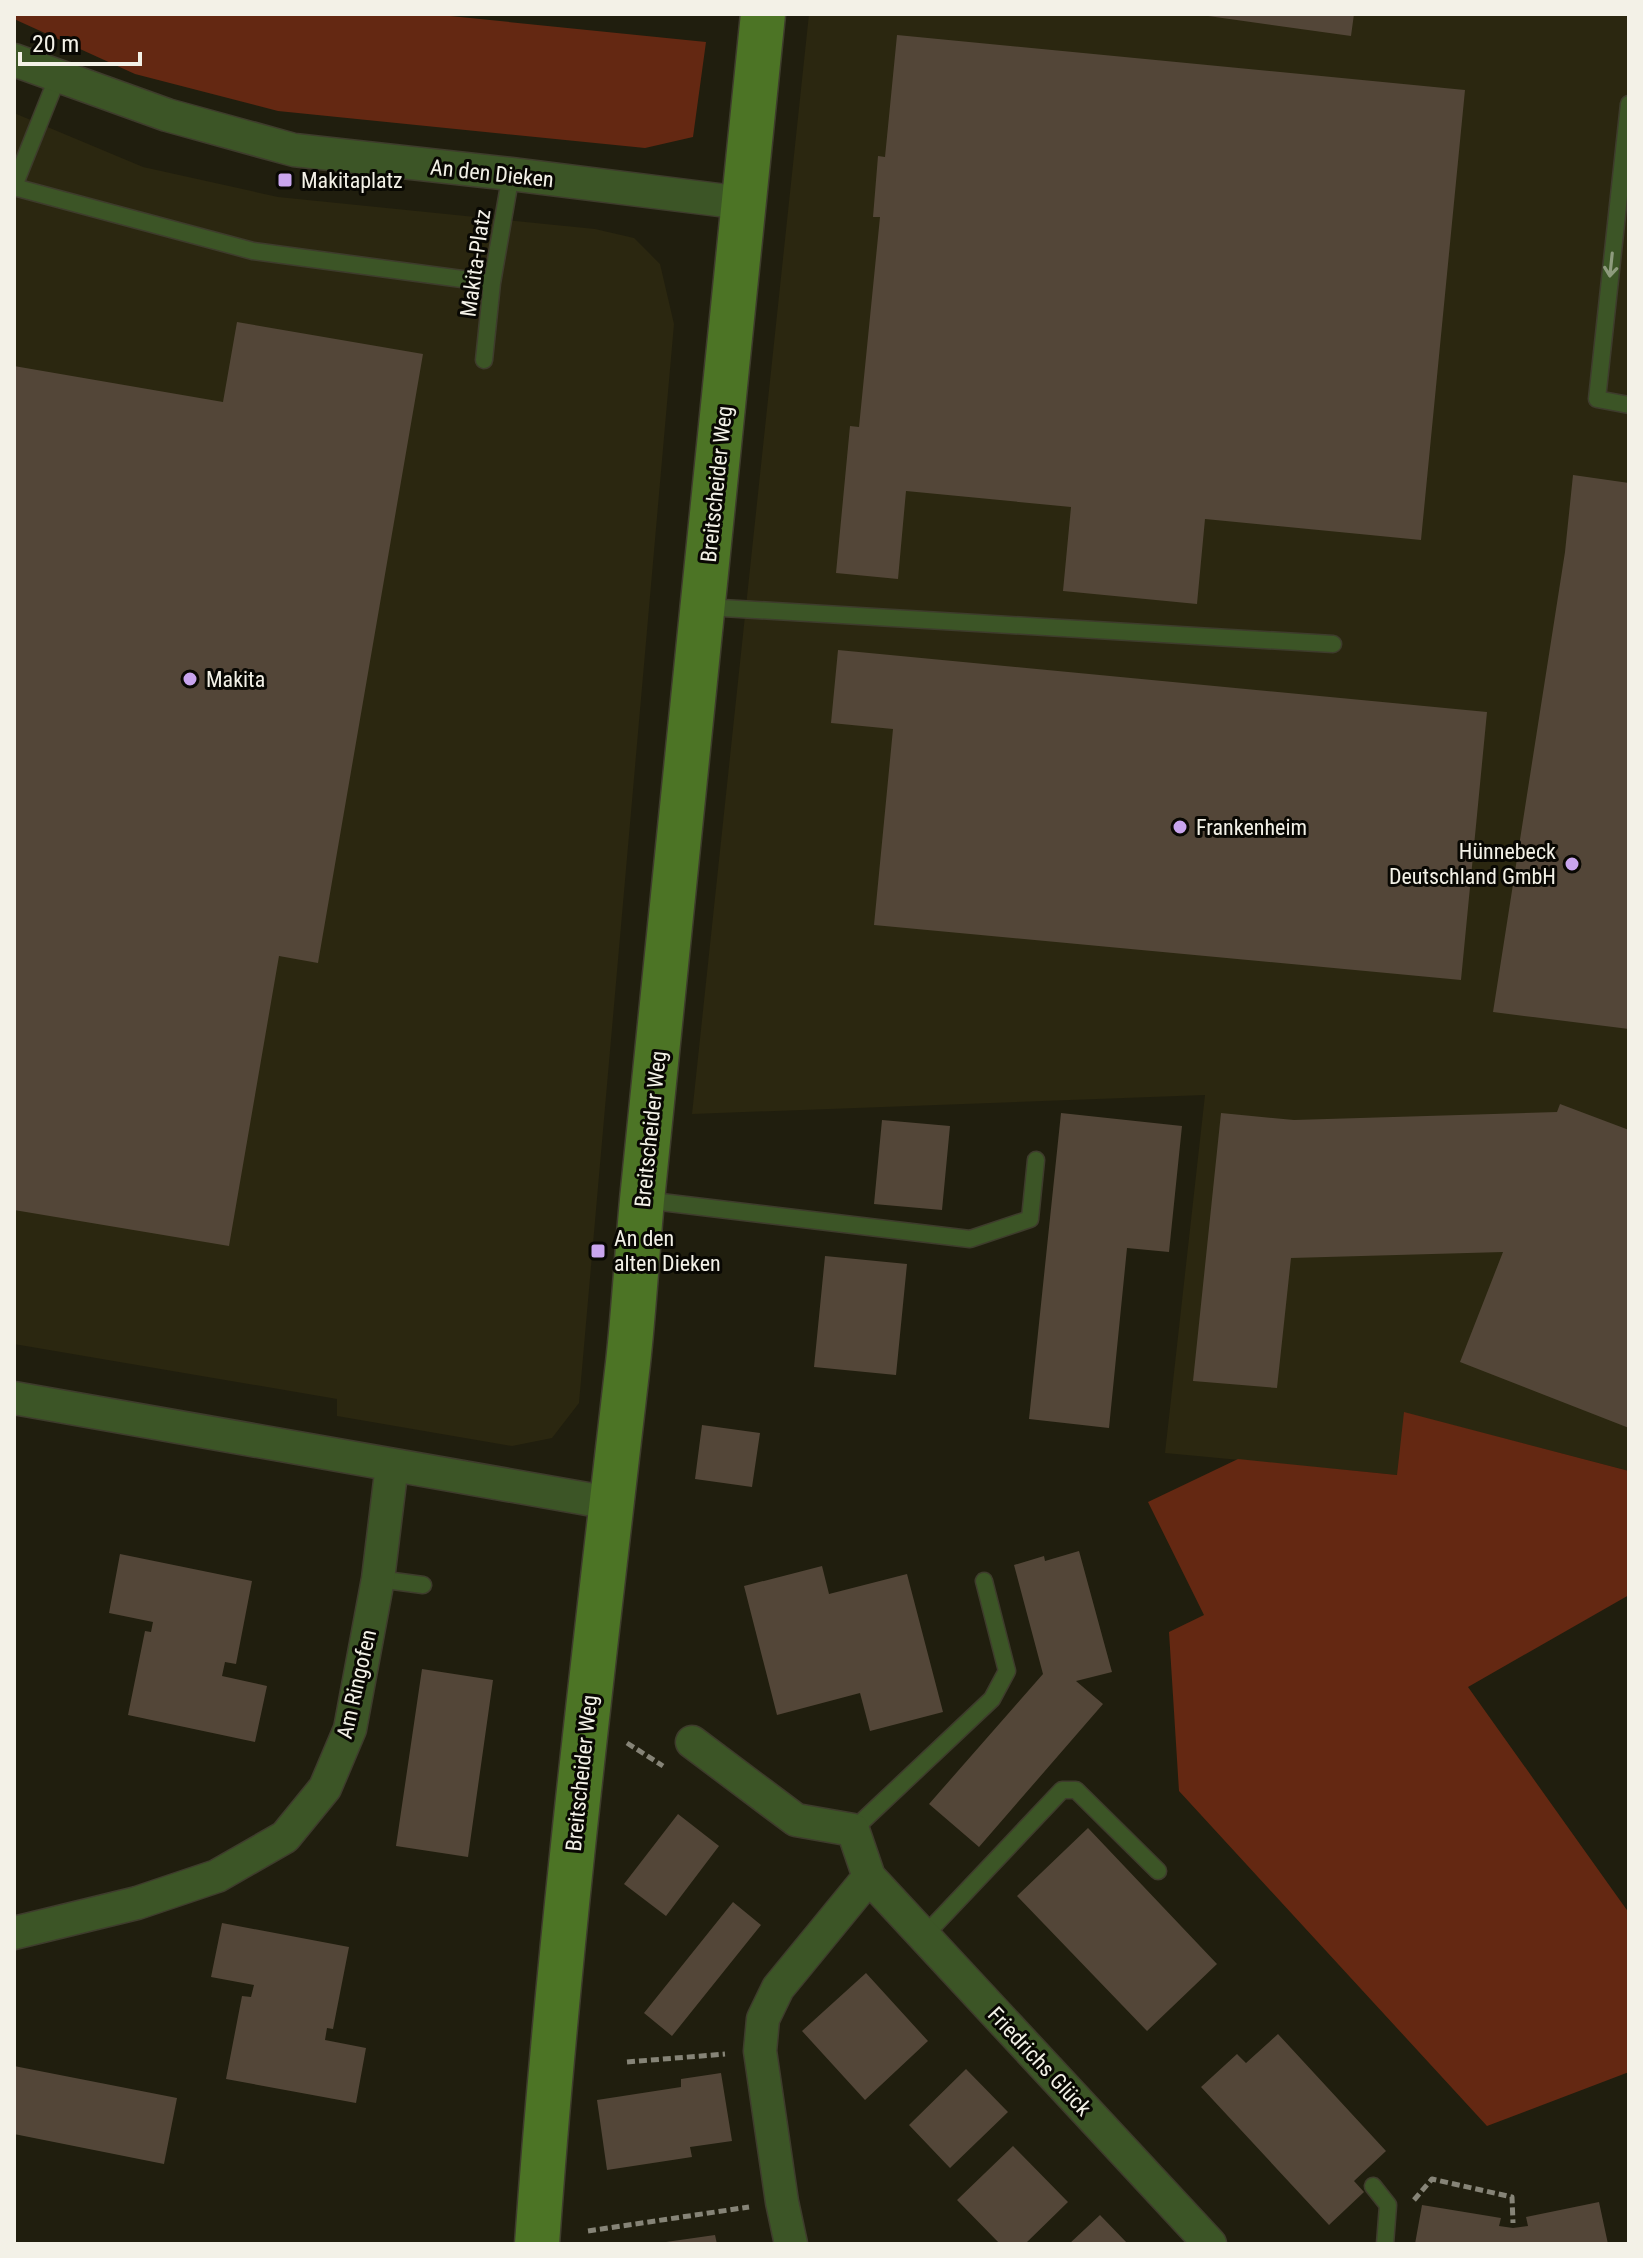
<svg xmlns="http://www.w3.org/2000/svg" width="1643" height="2258" font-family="'Roboto Condensed',sans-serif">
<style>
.built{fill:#2b2710}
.green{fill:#642812}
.building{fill:#534638}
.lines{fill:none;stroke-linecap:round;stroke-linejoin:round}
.service-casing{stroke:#3e3c2c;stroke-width:19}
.minor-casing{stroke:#3e3c2c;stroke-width:35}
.secondary-casing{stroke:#3e3c2c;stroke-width:47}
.path{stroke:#868477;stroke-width:5;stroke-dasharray:8 4;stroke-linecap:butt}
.service{stroke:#3c5526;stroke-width:16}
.minor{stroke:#3c5526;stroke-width:32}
.secondary{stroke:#4c7425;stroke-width:44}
.oneway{stroke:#8e9b7d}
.poi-dot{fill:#c9a5ee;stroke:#090803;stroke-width:3}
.labels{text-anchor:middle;stroke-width:6;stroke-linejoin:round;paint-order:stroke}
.street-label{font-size:22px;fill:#f3f1e7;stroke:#090803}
.poi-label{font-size:22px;fill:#f3f1e7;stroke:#090803;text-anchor:start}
</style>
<rect width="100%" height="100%" fill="#201e0e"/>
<path class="built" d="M809,14h820v1457l-224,-58 -7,62 -233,-22 40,-358 -513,19z
M14,113l129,54 135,30 317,32 39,9 26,26 14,60 -95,1079 -27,35 -40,8 -175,-30v-17l-323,-55z"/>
<path class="green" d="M14,14h416l276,28 -13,95 -48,11 -367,-37 -143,-37 -121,-55z
M1404,1412l225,59v124l-161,92 161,226v159l-142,54 -308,-335 -10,-159 35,-17 -56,-113 90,-43 159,16z"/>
<path class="building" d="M1194,14h160l-3,22z
M897,35l568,55 -44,450 -216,-21 -8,85 -134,-13 8,-84 -165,-16 -8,88 -62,-6 14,-147 9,1 21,-210h-7l5,-61 7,1z
M237,322l186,32 -105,609 -39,-7 -50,290 -215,-36v-844l209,36z
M1573,475l56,8v546l-136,-17 72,-460z
M838,650l649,62 -26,268 -587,-55 19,-196 -62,-6z
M1560,1104l69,26v298l-169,-66 43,-110 -212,6 -14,130 -84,-7 28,-268 73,7 263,-8z
M1061,1113l121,13 -13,126 -42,-4 -18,180 -80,-9z
M882,1120l68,6 -8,84 -68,-6z
M825,1256l82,8 -11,111 -82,-8z
M702,1425l58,8 -8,54 -57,-8z
M1079,1551l33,121 -36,9 27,23 -124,143 -50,-43 114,-130 -29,-109 30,-9 1,5z
M120,1554l132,27 -16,83 -11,-2 -3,14 45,10 -12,56 -127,-27 17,-84 6,1 2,-10 -44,-9z
M822,1566l7,28 78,-20 36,138 -73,19 -10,-38 -83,22 -33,-129z
M422,1669l71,11 -25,177 -72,-11z
M678,1814l41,32 -53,70 -42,-32z
M1088,1828l129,136 -70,67 -130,-135z
M733,1902l28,23 -89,111 -28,-23z
M222,1923l127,24 -16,82 -6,-1 -2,12 41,8 -10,55 -130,-24 16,-83 9,1 3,-12 -43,-8z
M866,1973l62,68 -63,59 -63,-69z
M1278,2034l108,117 -32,30 10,11 -35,33 -128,-138 36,-33 9,9z
M14,2066l163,32 -13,66 -150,-30z
M966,2069l42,43 -58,56 -41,-43z
M721,2073l11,68 -42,6 2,10 -85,13 -10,-70 84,-13v-8z
M1013,2146l55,56 -43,42h-25l-43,-44z
M1599,2202l9,42h-193l7,-39 79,13 -2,8 14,2 15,-2 -2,-9z
M1100,2215l28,29h-59z
M715,2235l2,9h-51v-2z"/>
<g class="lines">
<g class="service-casing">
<path id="service" d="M1629,104l-32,295 32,6
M14,186l44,-110
M14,187l239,64 239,32
M484,360l8,-77 19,-109
M706,607l627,37
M644,1200l326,39 60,-20 6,-59
M378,1579l45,6
M853,1830l139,-131 15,-28 -23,-90
M924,1936l138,-146h14l82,81
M1373,2186l15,19 -3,39"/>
</g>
<g class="minor-casing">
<path id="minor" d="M14,60l153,55 127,35 217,24 232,29
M14,1398l596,105
M692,1742l104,78 57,10 16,47 341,367
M14,1933l123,-30 80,-27 68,-39 40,-49 25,-59 28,-150 14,-114
M791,2244l-9,-42 -22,-151 3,-32 15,-31 91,-111"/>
</g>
<g class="secondary-casing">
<path id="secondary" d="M537,2244c21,-295 57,-588 91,-881 6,-54 9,-109 14,-163l121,-1186"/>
</g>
<path class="path" d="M627,1743l36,23
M627,2062l98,-8
M1414,2200l18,-21 80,18 1,26
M588,2231l161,-24"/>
<use href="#service" class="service"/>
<use href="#minor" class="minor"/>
<use href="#secondary" class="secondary"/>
</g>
<defs><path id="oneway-shaft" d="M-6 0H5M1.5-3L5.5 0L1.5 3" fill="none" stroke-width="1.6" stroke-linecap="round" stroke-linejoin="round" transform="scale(2)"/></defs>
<use class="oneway" href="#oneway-shaft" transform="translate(1611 265) rotate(96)"/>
<g class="poi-dot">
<rect x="277" y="172" width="16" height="16" rx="4"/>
<circle cx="190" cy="679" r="8"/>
<circle cx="1180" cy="827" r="8"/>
<circle cx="1572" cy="864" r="8"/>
<rect x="590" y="1243" width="16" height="16" rx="4"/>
</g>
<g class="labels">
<g class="street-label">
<text transform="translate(492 173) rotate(6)" y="8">An den Dieken</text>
<text transform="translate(475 263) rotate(-82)" y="8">Makita-Platz</text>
<text transform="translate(716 484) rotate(-84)" y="8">Breitscheider Weg</text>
<text transform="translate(650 1129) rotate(-84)" y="8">Breitscheider Weg</text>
<text transform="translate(356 1684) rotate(-77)" y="8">Am Ringofen</text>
<text transform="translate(581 1773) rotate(-84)" y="8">Breitscheider Weg</text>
<text transform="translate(1040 2061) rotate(47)" y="8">Friedrichs Glück</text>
</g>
<g class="poi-label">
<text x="301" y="188">Makitaplatz</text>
<text x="206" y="687">Makita</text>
<text x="1196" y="835">Frankenheim</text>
<text x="1556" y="859" text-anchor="end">Hünnebeck<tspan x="1556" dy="25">Deutschland GmbH</tspan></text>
<text x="614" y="1246">An den<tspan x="614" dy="25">alten Dieken</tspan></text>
</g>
</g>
<rect width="1643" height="2258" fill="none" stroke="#f3f1e7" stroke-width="32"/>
<path d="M20 52v12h120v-12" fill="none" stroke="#f3f1e7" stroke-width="4"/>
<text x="32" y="52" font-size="24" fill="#f3f1e7" stroke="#090803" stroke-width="6" paint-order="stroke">20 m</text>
</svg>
